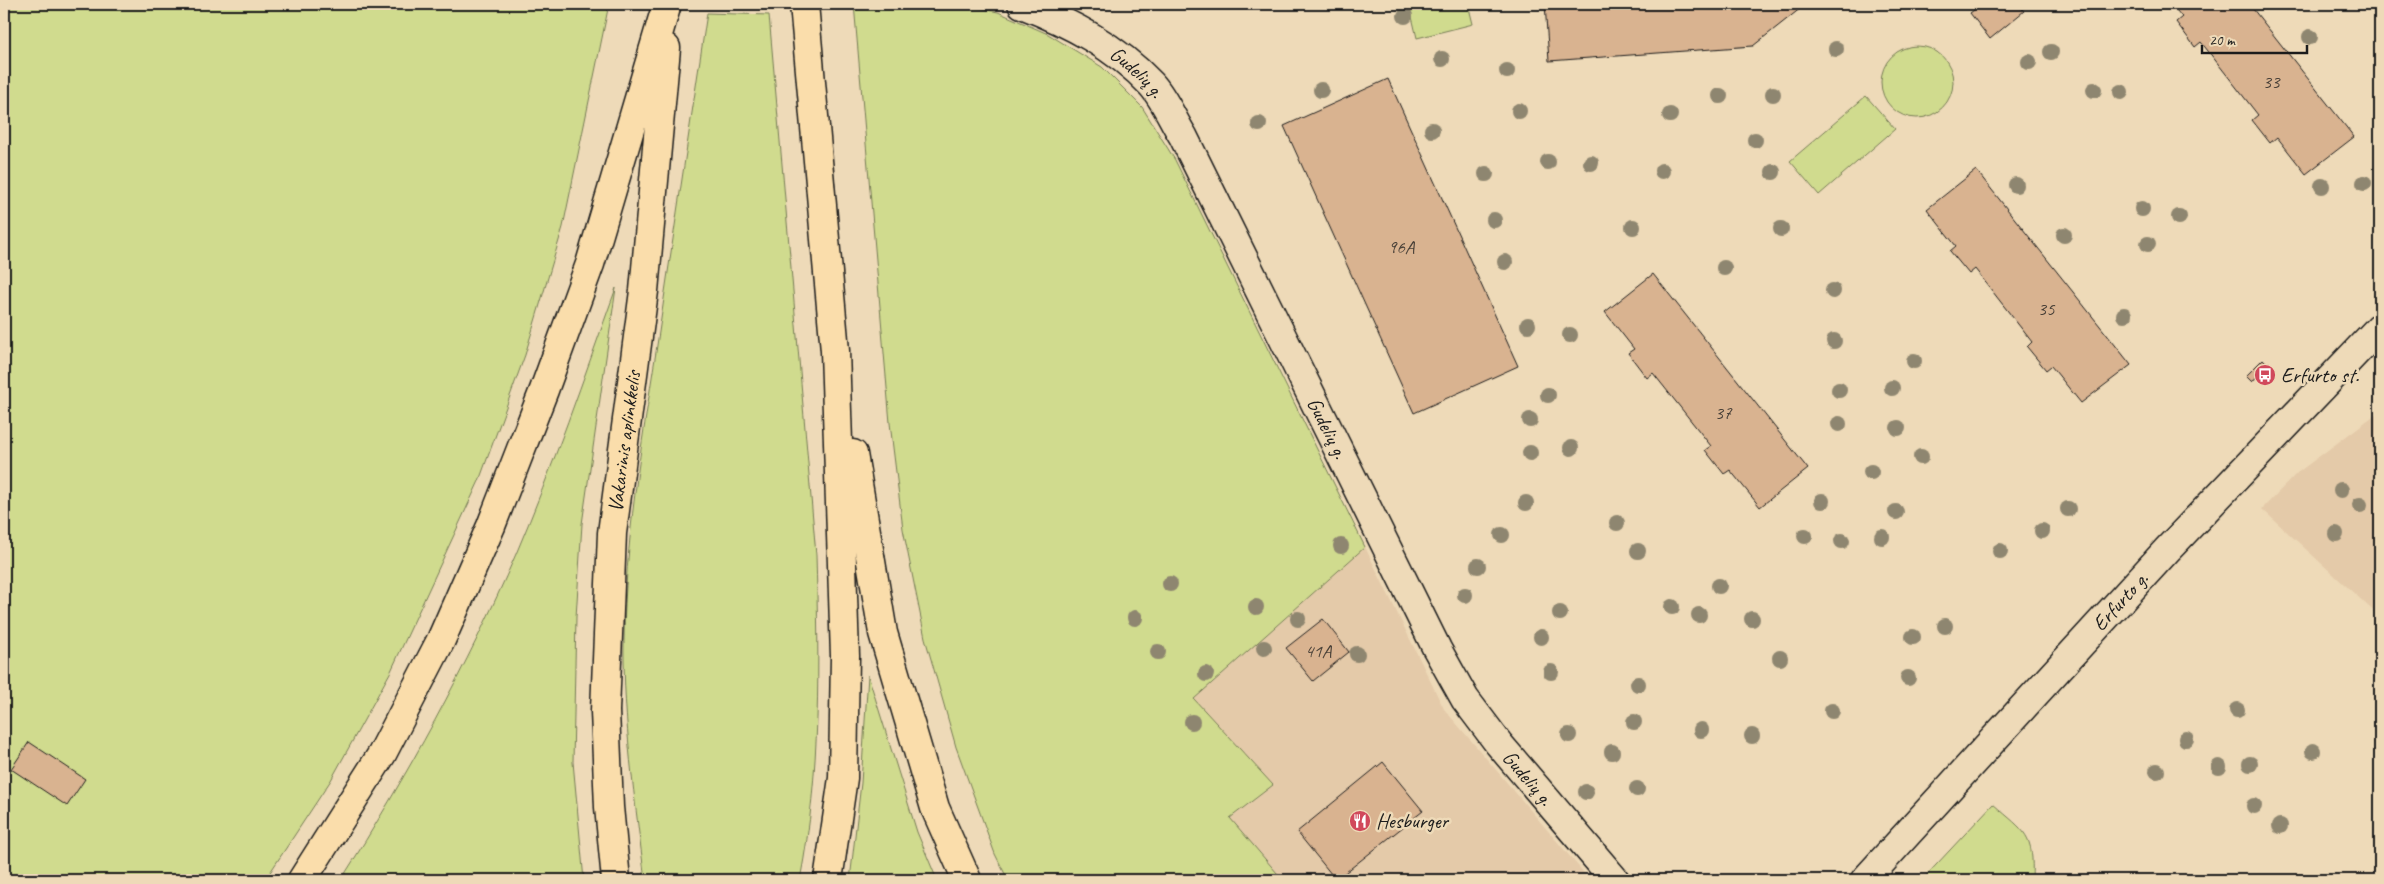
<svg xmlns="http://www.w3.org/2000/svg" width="2384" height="884" font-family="Caveat,sans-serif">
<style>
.built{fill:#e4caa9}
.green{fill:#d0db8e;stroke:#767c55}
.building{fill:#d9b390;stroke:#1c1c1c}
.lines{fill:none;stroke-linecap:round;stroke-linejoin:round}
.minor-casing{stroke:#1c1c1c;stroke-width:31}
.tertiary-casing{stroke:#1c1c1c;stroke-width:31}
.trunk-casing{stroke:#1c1c1c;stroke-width:31}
.minor{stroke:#eedab8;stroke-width:28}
.tertiary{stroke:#eedab8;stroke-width:28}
.trunk{stroke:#faddab;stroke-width:28}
.tree{fill:#8e866f}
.labels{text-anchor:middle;stroke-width:5;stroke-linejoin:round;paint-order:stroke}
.number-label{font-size:19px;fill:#4b4239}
.street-label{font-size:21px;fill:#1c1c1c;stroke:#eedab8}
.poi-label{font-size:21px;fill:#1c1c1c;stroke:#eedab8;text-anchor:start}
</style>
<rect width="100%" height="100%" fill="#eedab8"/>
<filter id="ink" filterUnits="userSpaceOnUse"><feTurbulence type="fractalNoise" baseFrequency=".02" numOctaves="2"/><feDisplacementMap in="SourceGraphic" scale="10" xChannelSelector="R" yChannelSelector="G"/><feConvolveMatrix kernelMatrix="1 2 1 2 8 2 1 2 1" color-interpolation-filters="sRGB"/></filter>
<g filter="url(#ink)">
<path class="built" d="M2380,411v206l-118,-108 35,-36z
M1365,547l79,162 146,171h-307l-53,-62 43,-33 -79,-86z"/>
<path class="green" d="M16,4h593l-46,223 -38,128 -46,126 -88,190 -60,109 -66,100h-261v-870z
M854,4h106l38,8 50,22 54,33 40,40 33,53 190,387 -171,152 79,86 -43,33 53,62h-275l-13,-26 -39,-107 -31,-109 -22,-109 -13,-106z
M1409,4h59l5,20 -56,14z
M707,13l62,2 47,540c3,109 5,218 -16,325h-155c-10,-79 -22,-160 -21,-240 1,-97 17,-193 32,-288 17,-113 34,-226 51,-339z
M1881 82a36 36 0 1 1 72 0a36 36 0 1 1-72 0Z
M1866,96l29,33 -76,66 -29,-34z
M616,288l-34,236 -6,93 -3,145 11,118h-243c66,-104 126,-213 175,-326 37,-87 68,-177 100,-266z
M868,675l49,157 20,48h-87l11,-97z
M1993,804c33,29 41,29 39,76h-110z"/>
<path class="building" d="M1545,4h261l-53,42 -204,15z
M1982,4h36l6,7 -34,28 -20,-26z
M2171,4h78l105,133 -48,37 -29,-37 -7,6 -18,-23 6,-5 -57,-73 -6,5 -19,-25 6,-5z
M1388,79l130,287 -104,47 -130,-287z
M1976,170l155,195 -50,38 -30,-37 -5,4 -19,-23 5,-5 -57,-73 -6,5 -19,-23 6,-5 -29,-37z
M1653,274l155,195 -48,38 -30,-37 -6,4 -19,-24 6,-4 -58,-73 -6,5 -19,-25 6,-4 -29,-37z
M2263,359l5,5 -16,18 -6,-6z
M1323,619l26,33 -36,29 -27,-33z
M29,742l56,37 -18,27 -56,-37z
M1383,762l40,49 -87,69 -39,-48z
M2379,771h1v109h-2z"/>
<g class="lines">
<g class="minor-casing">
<g id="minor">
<path id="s1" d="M1022,4c48,19 93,42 129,80 13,14 22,36 32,52l254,513 28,50 34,45 116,136"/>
</g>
</g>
<g class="tertiary-casing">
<g id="tertiary">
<path id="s2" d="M1865,880l302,-330 213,-223"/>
</g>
</g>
<g class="trunk-casing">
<g id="trunk">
<path d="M804,4l31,347 10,305 -2,122 -15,102"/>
<path d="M853,454l30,179 52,175 32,72"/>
<path d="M302,880l80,-126 59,-114 50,-114 53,-136 46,-126 77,-260"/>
<path id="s3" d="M616,880l-7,-73 -4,-96 7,-178 32,-242 22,-243"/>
</g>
</g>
<use href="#minor" class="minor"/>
<use href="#tertiary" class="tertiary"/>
<use href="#trunk" class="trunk"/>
</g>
<g class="tree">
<circle cx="1405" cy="16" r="8"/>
<circle cx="2310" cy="37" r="8"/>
<circle cx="1836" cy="49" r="8"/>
<circle cx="2051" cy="52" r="8"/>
<circle cx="1442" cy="59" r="8"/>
<circle cx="2029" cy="62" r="8"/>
<circle cx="1507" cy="71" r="8"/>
<circle cx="1321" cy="90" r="8"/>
<circle cx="2094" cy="90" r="8"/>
<circle cx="2121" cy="92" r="8"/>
<circle cx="1773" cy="94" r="8"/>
<circle cx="1720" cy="96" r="8"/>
<circle cx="1519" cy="111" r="8"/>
<circle cx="1670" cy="115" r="8"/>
<circle cx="1259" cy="124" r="8"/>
<circle cx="1432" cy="130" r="8"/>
<circle cx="1755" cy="140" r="8"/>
<circle cx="1548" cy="162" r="8"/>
<circle cx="1591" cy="163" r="8"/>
<circle cx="1662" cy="171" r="8"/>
<circle cx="1773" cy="172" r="8"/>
<circle cx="1486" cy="174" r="8"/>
<circle cx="2364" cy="183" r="8"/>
<circle cx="2016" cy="185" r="8"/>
<circle cx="2322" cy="186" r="8"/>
<circle cx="2142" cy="209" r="8"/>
<circle cx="2179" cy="217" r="8"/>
<circle cx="1494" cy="220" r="8"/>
<circle cx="1633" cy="227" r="8"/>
<circle cx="1781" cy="229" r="8"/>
<circle cx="2064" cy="235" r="8"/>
<circle cx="2148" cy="244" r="8"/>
<circle cx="1505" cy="262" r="8"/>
<circle cx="1724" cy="268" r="8"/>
<circle cx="1833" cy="291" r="8"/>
<circle cx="2124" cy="315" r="8"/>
<circle cx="1528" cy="325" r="8"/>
<circle cx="1570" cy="335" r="8"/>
<circle cx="1834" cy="341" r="8"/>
<circle cx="1914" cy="361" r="8"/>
<circle cx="1892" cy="388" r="8"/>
<circle cx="1839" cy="390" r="8"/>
<circle cx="1548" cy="395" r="8"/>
<circle cx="1530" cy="420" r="8"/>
<circle cx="1839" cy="424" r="8"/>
<circle cx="1898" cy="428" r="8"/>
<circle cx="1571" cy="448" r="8"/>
<circle cx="1530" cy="453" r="8"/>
<circle cx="1921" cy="457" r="8"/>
<circle cx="1871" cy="472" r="8"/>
<circle cx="2341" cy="490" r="8"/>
<circle cx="1822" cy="501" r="8"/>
<circle cx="1526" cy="503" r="8"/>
<circle cx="2360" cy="505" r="8"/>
<circle cx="2068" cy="509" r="8"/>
<circle cx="1896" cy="512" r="8"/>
<circle cx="1617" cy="523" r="8"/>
<circle cx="2042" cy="531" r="8"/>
<circle cx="2336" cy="534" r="8"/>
<circle cx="1502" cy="535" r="8"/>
<circle cx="1805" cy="536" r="8"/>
<circle cx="1882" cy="537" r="8"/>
<circle cx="1842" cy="541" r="8"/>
<circle cx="1341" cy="546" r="8"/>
<circle cx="1638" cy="551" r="8"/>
<circle cx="2000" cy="551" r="8"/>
<circle cx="1478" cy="566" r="8"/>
<circle cx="1170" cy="584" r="8"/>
<circle cx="1719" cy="586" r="8"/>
<circle cx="1465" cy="595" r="8"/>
<circle cx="1256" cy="607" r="8"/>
<circle cx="1672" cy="607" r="8"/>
<circle cx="1560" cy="613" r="8"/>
<circle cx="1699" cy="615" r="8"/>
<circle cx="1135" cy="618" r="8"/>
<circle cx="1298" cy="619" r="8"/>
<circle cx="1752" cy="619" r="8"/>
<circle cx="1945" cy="626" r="8"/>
<circle cx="1541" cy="637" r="8"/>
<circle cx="1913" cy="637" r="8"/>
<circle cx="1264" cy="648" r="8"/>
<circle cx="1158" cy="652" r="8"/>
<circle cx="1357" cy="654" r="8"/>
<circle cx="1780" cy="658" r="8"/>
<circle cx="1551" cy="672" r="8"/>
<circle cx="1206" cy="674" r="8"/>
<circle cx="1908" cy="678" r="8"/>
<circle cx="1638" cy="684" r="8"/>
<circle cx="2237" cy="710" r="8"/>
<circle cx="1832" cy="711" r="8"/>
<circle cx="1192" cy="722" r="8"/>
<circle cx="1634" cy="722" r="8"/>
<circle cx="1701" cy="730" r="8"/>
<circle cx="1569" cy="735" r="8"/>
<circle cx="1752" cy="736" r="8"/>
<circle cx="2186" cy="739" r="8"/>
<circle cx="2313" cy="751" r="8"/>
<circle cx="1612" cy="752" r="8"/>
<circle cx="2250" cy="764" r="8"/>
<circle cx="2219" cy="767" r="8"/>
<circle cx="2157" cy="771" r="8"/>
<circle cx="1637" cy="789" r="8"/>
<circle cx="1586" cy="792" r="8"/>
<circle cx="2254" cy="806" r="8"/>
<circle cx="2280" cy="826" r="8"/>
</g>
</g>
<defs>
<g id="bus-disc" transform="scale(1.125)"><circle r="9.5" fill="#d1495b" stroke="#eedab8"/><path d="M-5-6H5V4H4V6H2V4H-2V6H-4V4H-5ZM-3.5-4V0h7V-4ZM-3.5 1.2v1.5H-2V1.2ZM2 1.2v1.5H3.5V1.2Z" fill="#fff"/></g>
<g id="restaurant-disc" transform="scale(1.125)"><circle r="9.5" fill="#d1495b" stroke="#eedab8"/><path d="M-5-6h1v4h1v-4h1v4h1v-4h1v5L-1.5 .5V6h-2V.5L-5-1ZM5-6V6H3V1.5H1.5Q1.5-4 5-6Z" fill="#fff"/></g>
</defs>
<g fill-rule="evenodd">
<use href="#bus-disc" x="2265" y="375"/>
<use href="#restaurant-disc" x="1360" y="821"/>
</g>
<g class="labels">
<g class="number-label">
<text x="2271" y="88">33</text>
<text x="1401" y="253">96A</text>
<text x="2046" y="315">35</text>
<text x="1723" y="419">37</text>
<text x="1318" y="657">41A</text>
</g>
<g class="street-label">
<text dy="7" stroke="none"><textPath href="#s1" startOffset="135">Gudelių g.</textPath></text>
<text dy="7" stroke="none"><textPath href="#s1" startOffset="540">Gudelių g.</textPath></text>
<text dy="7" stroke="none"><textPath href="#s3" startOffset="440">Vakarinis aplinkkelis</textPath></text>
<text dy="7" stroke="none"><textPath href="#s2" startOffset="378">Erfurto g.</textPath></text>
<text dy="7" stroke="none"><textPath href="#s1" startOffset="945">Gudelių g.</textPath></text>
</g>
<g class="poi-label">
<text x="2281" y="382">Erfurto st.</text>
<text x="1376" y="828">Hesburger</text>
</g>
</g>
<rect width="2384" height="884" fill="none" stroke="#eedab8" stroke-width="20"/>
<rect x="10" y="10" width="2364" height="864" fill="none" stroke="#1c1c1c" stroke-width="2" filter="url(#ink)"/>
<path d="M2202 45v8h105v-8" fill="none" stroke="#1c1c1c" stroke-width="2.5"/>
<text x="2209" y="45" font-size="15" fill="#1c1c1c" stroke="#eedab8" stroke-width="4" paint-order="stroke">20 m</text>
</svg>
